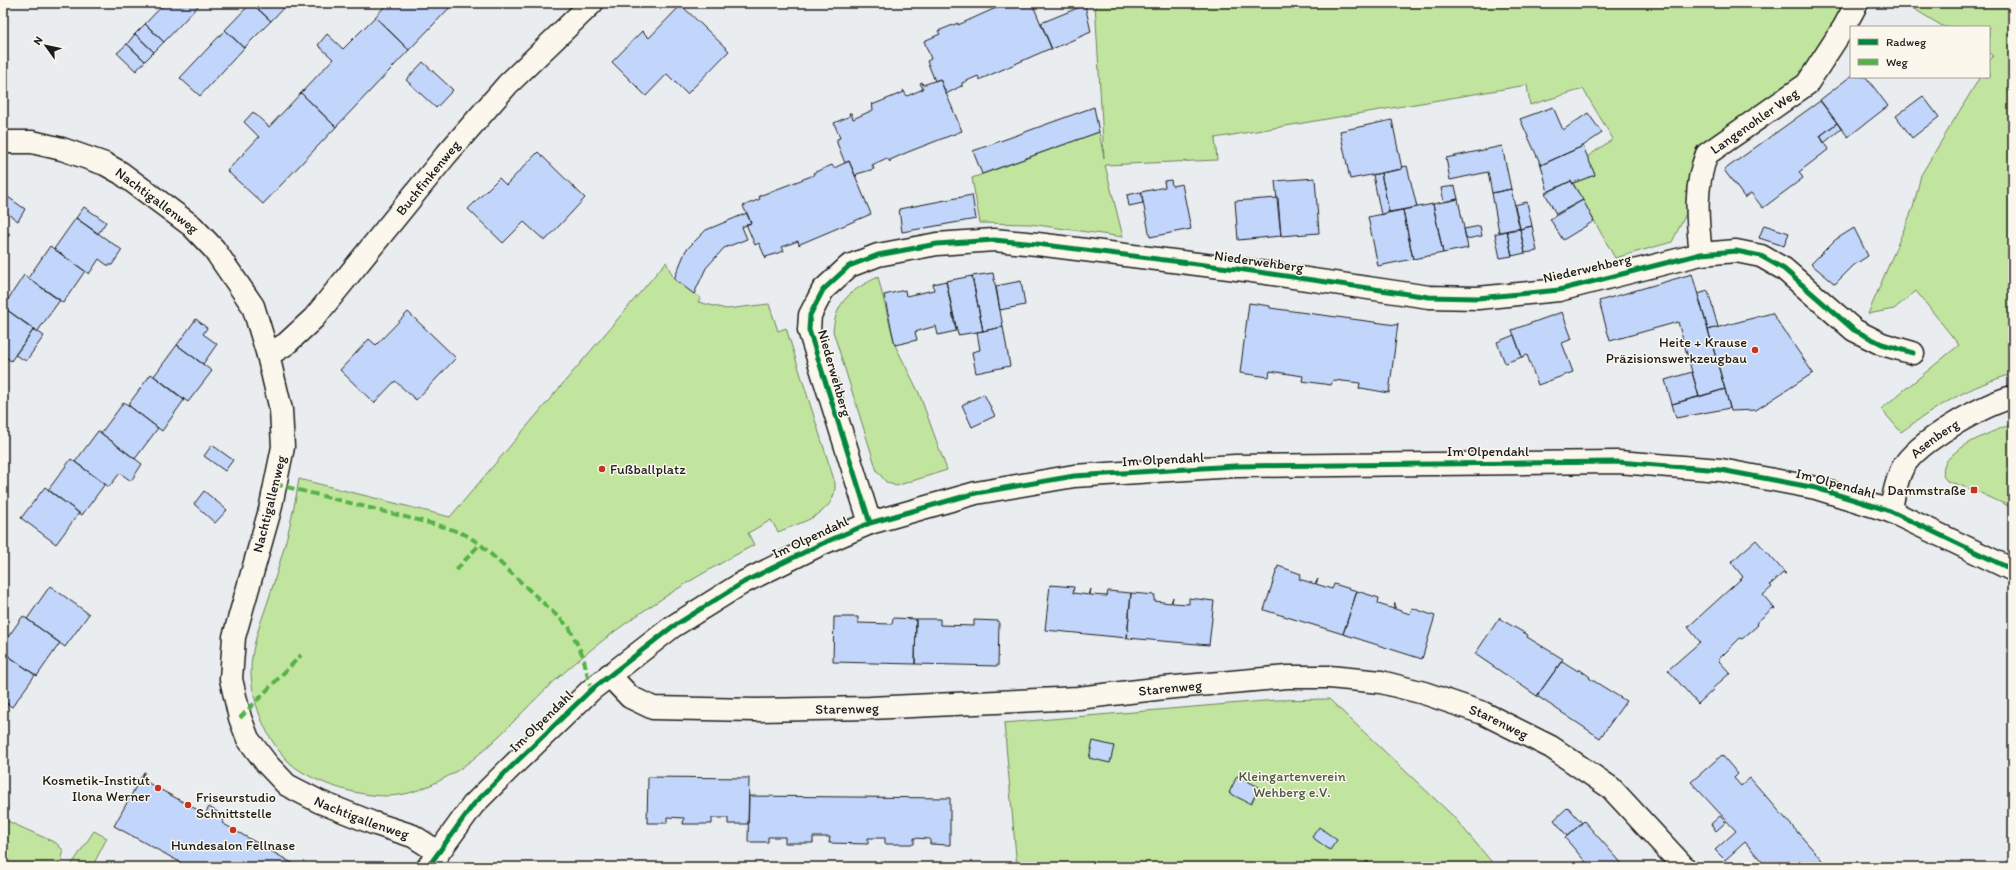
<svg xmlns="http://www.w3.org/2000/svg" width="2016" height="870" font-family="Itim,sans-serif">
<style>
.green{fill:#c1e59f;stroke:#6e805e}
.building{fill:#c2d6fb;stroke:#1c1c1c}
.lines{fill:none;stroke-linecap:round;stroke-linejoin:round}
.minor-casing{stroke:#1c1c1c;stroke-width:25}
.minor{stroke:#fbf7ec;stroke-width:22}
.quiet{stroke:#55b145;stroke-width:4;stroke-dasharray:8 4;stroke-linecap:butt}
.cycleway-casing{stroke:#fbf7ec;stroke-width:8}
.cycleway{stroke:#00873e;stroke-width:5}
.poi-dot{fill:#c8321e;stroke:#fbf7ec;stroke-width:1.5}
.labels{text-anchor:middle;stroke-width:3;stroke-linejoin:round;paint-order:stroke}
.street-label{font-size:14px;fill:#1c1c1c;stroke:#fbf7ec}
.poi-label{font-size:14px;fill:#1c1c1c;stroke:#fbf7ec;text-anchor:end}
.park-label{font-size:14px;fill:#4e5843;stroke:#fbf7ec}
</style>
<rect width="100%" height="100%" fill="#eaedf0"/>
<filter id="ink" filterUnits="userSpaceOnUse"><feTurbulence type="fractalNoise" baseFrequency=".025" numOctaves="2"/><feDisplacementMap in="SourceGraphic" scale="8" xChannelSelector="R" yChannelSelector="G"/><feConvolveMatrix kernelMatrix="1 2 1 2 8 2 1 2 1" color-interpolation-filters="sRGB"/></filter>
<g filter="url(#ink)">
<path class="green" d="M1095,3h754l-46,76 -108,72 -4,13 -4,48 -15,30 -57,16 -42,-75 22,-8 -8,-18 26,-18 -30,-50 -53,16 -3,-20 -312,53 2,22 -112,5 18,72 -93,-13 -50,-1 -8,-45 127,-46 5,26z
M1904,3h109v371c-42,11 -77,33 -112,58l-20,-23 78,-64 -43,-54 -22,18 -26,5 45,-106 8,-33 59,-98h9v-15l4,-6 -4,-3v-26h-45z
M666,262l8,17 27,19 -3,4 28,7 43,-5 9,27 8,-3 49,155c2,31 -33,39 -57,49l-7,-12 -23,13 6,12c-71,38 -135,78 -195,132 -39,34 -73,81 -120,104 -12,6 -26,12 -40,14 -31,5 -86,-11 -109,-32 -23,-22 -37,-57 -39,-89 -1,-27 11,-54 19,-79 12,-39 23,-76 29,-116l151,38z
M878,277l17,68 24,48 28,77 -51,16 -10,-4 -9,-11 -44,-140c3,-31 19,-41 45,-54z
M2013,424v84l-39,-18 -27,-9 -4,-5c1,-3 0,-7 1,-10 7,-19 51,-36 69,-42z
M1329,699l124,117 43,51h-479l-13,-144 272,-23z
M3,819l53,24 7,7 -1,10 -6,7h-53z
M94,831l13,7 -15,29h-22z"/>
<path class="building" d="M165,3h36l-37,39 -19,-18z
M251,3l20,18 -27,27 -19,-18z
M252,3h36l-17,18z
M388,3h66l-45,47 -34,-33z
M1007,3h25l20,47 -3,-1 -68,30 -1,1 -2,-4 -16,7v4l-1,-1 -15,8 -6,-15 -5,2 -8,-20 4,-2 -7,-18 16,-7 -2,-3 20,-8v2z
M681,5l48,46 -42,43 -20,-20 -21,22 -34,-34 30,-31 7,7z
M1085,5l6,27 -39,17 -11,-26z
M375,17l34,33 -73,77 -35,-34 32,-34 -15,-14 9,-11 16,15z
M145,24l19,18 -10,10 -19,-18z
M225,30l19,18 -44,48 -20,-18z
M135,34l19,18 -9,9 -18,-17z
M127,44l18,17 -9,10 -19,-18z
M423,62l30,28 -17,18 -30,-28z
M1851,76l15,1 22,29 -40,31 -28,-37z
M940,79l22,52 -54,21 -18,8v2l-3,-4 -15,7 2,4 -17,5 -1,3 -7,-16 -4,2 -8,-20v-4l3,-1 -6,-15 16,-7 -1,-3h2l2,6 20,-9 -1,-7v2l32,-13 -1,-2 4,6 16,-7 -3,-6 2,-1 1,3z
M301,93l35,34 -73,77 -36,-33 32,-34 -15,-15 9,-10 16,15z
M1923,96l16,21 -27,21 -16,-22z
M1820,101l17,22 -17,13 9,13 -30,23 4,6 -40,30 -12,-15 -6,5 -21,-28z
M1094,107l5,25 -117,42 -9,-23z
M1553,107l10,23 25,-17 14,20 -19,13 -42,19 -21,-46z
M1392,120l10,49 -52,10 -10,-48z
M1837,123l4,6 -17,14 -4,-7z
M1502,146l9,43 -19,4 -4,-21 -38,8 -4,-22z
M1583,146l12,29 -22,8 -2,-2 -23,11 -7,-27z
M538,152l47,46 -40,43 -21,-19 -21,21 -35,-34 31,-31 7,7z
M849,161l22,53 -71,30 -1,1 -1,-4 -16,6 2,4 -18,6v2l-7,-16 -4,2 -9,-21 5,-1 -8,-17 17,-7 -1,-3 55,-21 -1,-2 19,-8 2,3z
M1407,166l10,41 -28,5 -8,-39 21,-4 -1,-2z
M1381,173l8,39 -8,3 -8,-40z
M1315,178l4,55 -38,3 -6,-55z
M1171,180l1,6 10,-2 9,45 -41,8 -9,-45 24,-5 -1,-6z
M1571,181l12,19 -27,14 -11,-21z
M1455,186l3,13 -14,3 -3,-14z
M1511,189l9,39 -21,4 -7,-39z
M1141,192l2,11 -14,3 -2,-11z
M5,195l20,14 -7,12 -15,-11z
M972,195l4,24 -74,13 -3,-23z
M1278,198l3,38 -43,4 -3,-39z
M1458,199l10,49 -25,5 -10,-49z
M1583,200l11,21 -31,19 -13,-21z
M1527,202l5,24 -12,3 -6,-24z
M1433,204l10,49 -30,6 -10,-49z
M84,207l22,15 -8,12 -22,-16z
M1403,210l10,49 -35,7 -10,-49z
M747,213l4,10 -9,4 5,12 -23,9 -18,20 -12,26 -20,-15 12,-29 20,-20z
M76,218l46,32 -10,15h-5l-8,-6 -10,15 -35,-25z
M1764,225l25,8 -5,13 -25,-8z
M1480,226l2,10 -16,3 -2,-10z
M1532,226l5,25 -12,2 -5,-24z
M1854,228l14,28 -14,9 -19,19 -24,-20 24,-24z
M3,229l7,5 -7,9z
M1520,229l5,24 -13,3 -5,-25z
M1507,231l5,25 -12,2 -5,-24z
M50,246l35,25 -22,32 -35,-25z
M993,273l10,54 -20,4 -11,-55z
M1692,274l33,115 -26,8 -21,-75 -68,19 -11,-40z
M24,275l36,25 -23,32 -34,-25z
M972,276l11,55 -25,4 -12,-54z
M946,281l10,50 -18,4 -2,-9 -21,6 2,8 -22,5 -11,-50 21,-5 1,6 28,-6 -1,-6z
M1021,281l4,24 -25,5 -4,-24z
M1708,291l10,36 -10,3 -10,-36z
M1249,303l21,3v2l126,17 2,-2 -9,70 -28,-5 -2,1 1,-6 -27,-3 -2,5 -29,-4 1,-5 -33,-5 -1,6 -29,-4z
M3,307l31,22 -23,32 -8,-6z
M408,312l48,46 -40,42 -21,-19 -21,22 -34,-33 29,-31 7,6z
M1562,312l10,27 -10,4 11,29 -35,13 -11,-30 -5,2 -10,-27z
M1772,313l41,60 -57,37 -25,1 -23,-81z
M196,319l11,9 -4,6 14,10 -14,20 -26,-19z
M1003,327l7,39 -34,7 -4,-21 8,-2 -3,-18z
M34,329l10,7 -18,25 -11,-6z
M1514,335l8,22 -17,6 -8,-21z
M177,345l35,26 -24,31 -34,-26z
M1692,372l7,25 -27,7 -7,-24z
M151,374l33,26 -22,31 -34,-26z
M1725,389l5,19 -54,10 -4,-14z
M984,394l11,22 -23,11 -10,-22z
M124,402l34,26 -23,31 -34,-26z
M98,431l44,33 -11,17 -11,-8 -11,14 -34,-25z
M212,445l21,15 -8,11 -21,-15z
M71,459l34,25 -23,31 -34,-25z
M45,487l34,26 -23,31 -35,-26z
M204,491l23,19 -12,13 -21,-19z
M1756,540l30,34 -3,-1 -13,12 2,2 -9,8 12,14 -2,-1 -17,15 2,2 -16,14 -2,-1 -22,22 13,14h-2l-16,14 1,1 -16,15 -30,-34 32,-28 -12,-15 55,-50 -12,-15z
M1278,566l23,8 -2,5 16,5 3,-5 -2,5 16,5 2,-5 23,7 -14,43 -79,-24z
M1050,585l24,2 -1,6 16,2 2,-6 -1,6 17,1 1,-5 23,2 -4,45 -82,-8z
M50,586l39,28 -24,33 -38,-28z
M1357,591l22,7 -1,6 16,5 1,-6v6l15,5 2,-6 23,8 -13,43 -79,-25z
M1131,593l24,2 -1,6 17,2 2,-6 -1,6 17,1v-6l25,3 -5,44 -82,-7z
M23,616l37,27 -23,33 -34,-24v-8z
M834,617h24v6l34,1 1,-6 23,1 -1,45 -82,-2z
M1500,617v2l28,16 -1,2 36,22 -26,37 -62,-42z
M916,619h24v6l34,1v-6l25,1 -1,45 -83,-2z
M3,652l32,23 -23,32 -9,-6z
M1562,661l16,10 1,-2 11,8 -1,1 37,23 -26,37 -63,-42z
M3,701l5,3 -5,8z
M1093,741l21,5 -4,17 -21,-5z
M1722,755l16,19 -4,4 7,8 9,-8 78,89h-65l2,-2 -20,-23 -20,18 -10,-10 21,-19 -45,-49z
M144,772h1l-4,7 64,35 4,-7 17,10 -4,6 77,44h-110l-75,-41z
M1237,776l22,11 -8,17 -22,-11z
M648,777l101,1 -1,46h-20v-6h-16v6h-29l1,-6 -17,-1v6h-20z
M749,796l201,2v47l-20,-1v-5l-16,-1v6h-29v-6h-17v6l-39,-1 1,-6h-17v6h-28v-6h-17v5h-20z
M1568,807l14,16 -15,13 -13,-16z
M1720,816l6,6 -10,9 -5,-7z
M1584,821l41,46h-35l-25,-29z
M1319,827l18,13 -7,10 -18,-13z
M1367,861l6,6h-12z"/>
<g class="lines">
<g class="minor-casing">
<g id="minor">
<path id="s1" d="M3,142h29l30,7 43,15 16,9 71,53 22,23 39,57 15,49 13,55 2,37 -13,63 -36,127 -3,42 9,39 8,21 19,25 20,21 33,17 53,21 40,13 25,16"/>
<path id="s2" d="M1701,254c-4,-34 -7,-68 6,-100l100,-70 37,-57 13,-24"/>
<path id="s3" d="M268,355l18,-11 28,-26 132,-163 62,-71 84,-81"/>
<path id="s4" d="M1890,511c4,-14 6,-32 13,-44 15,-26 82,-63 110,-70"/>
<path d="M870,523l-61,-193 1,-15 13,-25 26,-24 29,-11 59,-11 57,-4 43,4 208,26 184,27 49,1 81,-8 142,-36 35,-3 25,5 23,13 70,61 28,14 31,9"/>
<path id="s5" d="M609,675l21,22 23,11 102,2 115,-2 208,-10 86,-10 123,-11h42l52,5 43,11 59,20 68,34 60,41 73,79"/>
<path d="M428,867l45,-62 36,-36 82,-79 81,-63 72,-45 77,-38 49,-21 106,-30 98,-17 161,-10 383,-4 103,8 95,18 74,23 123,59"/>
</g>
</g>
<use href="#minor" class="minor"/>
<path class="quiet" d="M275,484l170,43 21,8 14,9 89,83 14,29 8,34
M456,570l24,-26
M240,718l61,-63"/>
<g class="cycleway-casing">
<path id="cycleway" d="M870,523l-61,-193 1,-15 13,-25 26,-24 29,-11 59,-11 57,-4 43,4 208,26 184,27 49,1 81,-8 142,-36 35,-3 25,5 23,13 70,61 28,14 31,9
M428,867l45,-62 36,-36 82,-79 81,-63 72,-45 77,-38 49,-21 106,-30 98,-17 161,-10 383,-4 103,8 95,18 74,23 123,59"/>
</g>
<use href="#cycleway" class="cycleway"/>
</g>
</g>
<g class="poi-dot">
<circle cx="1755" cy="350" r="4"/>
<circle cx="602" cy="469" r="4"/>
<rect x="1970" y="486" width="8" height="8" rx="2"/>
<circle cx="158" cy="788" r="4"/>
<circle cx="188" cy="805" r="4"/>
<circle cx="233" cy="830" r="4"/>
</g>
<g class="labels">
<g class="street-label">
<text dy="5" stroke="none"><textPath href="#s2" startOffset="159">Langenohler Weg</textPath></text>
<text dy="5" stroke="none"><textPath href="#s3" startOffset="240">Buchfinkenweg</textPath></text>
<text dy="5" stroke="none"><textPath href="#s1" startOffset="169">Nachtigallenweg</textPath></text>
<text transform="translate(1259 261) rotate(8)" y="5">Niederwehberg</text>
<text transform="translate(1587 268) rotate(-13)" y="5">Niederwehberg</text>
<text transform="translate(835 373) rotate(74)" y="5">Niederwehberg</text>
<text dy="5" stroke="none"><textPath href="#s4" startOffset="89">Asenberg</textPath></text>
<text x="1488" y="456">Im Olpendahl</text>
<text transform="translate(1163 459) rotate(-3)" y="5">Im Olpendahl</text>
<text transform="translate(1836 483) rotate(15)" y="5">Im Olpendahl</text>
<text transform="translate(269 504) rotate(-76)" y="5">Nachtigallenweg</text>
<text transform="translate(810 537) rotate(-25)" y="5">Im Olpendahl</text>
<text dy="5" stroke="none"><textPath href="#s5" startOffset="574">Starenweg</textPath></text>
<text dy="5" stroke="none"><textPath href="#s5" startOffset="250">Starenweg</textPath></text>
<text transform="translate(541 721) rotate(-44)" y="5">Im Olpendahl</text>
<text dy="5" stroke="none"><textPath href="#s5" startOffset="910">Starenweg</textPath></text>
<text dy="5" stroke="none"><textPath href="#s1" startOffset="901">Nachtigallenweg</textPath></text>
</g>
<g class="poi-label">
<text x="1747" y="347">Heite + Krause<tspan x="1747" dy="16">Präzisionswerkzeugbau</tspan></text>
<text x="610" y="474" text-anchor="start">Fußballplatz</text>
<text x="1966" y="495">Dammstraße</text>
<text x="150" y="785">Kosmetik-Institut<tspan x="150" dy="16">Ilona Werner</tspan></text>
<text x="196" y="802" text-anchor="start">Friseurstudio<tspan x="196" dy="16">Schnittstelle</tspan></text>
<text x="233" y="850" text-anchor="middle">Hundesalon Fellnase</text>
</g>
<g class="park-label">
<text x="1292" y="781">Kleingartenverein<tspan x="1292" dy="16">Wehberg e.V.</tspan></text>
</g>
</g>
<rect width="2016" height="870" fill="none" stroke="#fbf7ec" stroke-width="16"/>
<rect x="8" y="8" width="2000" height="854" fill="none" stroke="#1c1c1c" stroke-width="1.5" filter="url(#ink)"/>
<rect x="1850" y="26" width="140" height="52" fill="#fbf7ec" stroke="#a29f99"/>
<rect x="1858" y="39" width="20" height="6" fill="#00873e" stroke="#a29f99"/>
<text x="1886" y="46" font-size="12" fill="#1c1c1c">Radweg</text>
<rect x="1858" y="59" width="20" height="6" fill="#55b145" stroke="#a29f99"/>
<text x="1886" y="66" font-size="12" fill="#1c1c1c">Weg</text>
<g transform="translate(46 46) rotate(303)" stroke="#fbf7ec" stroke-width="3" paint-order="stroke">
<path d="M0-3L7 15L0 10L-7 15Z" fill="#1c1c1c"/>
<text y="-6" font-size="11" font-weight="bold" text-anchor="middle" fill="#1c1c1c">N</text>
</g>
</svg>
